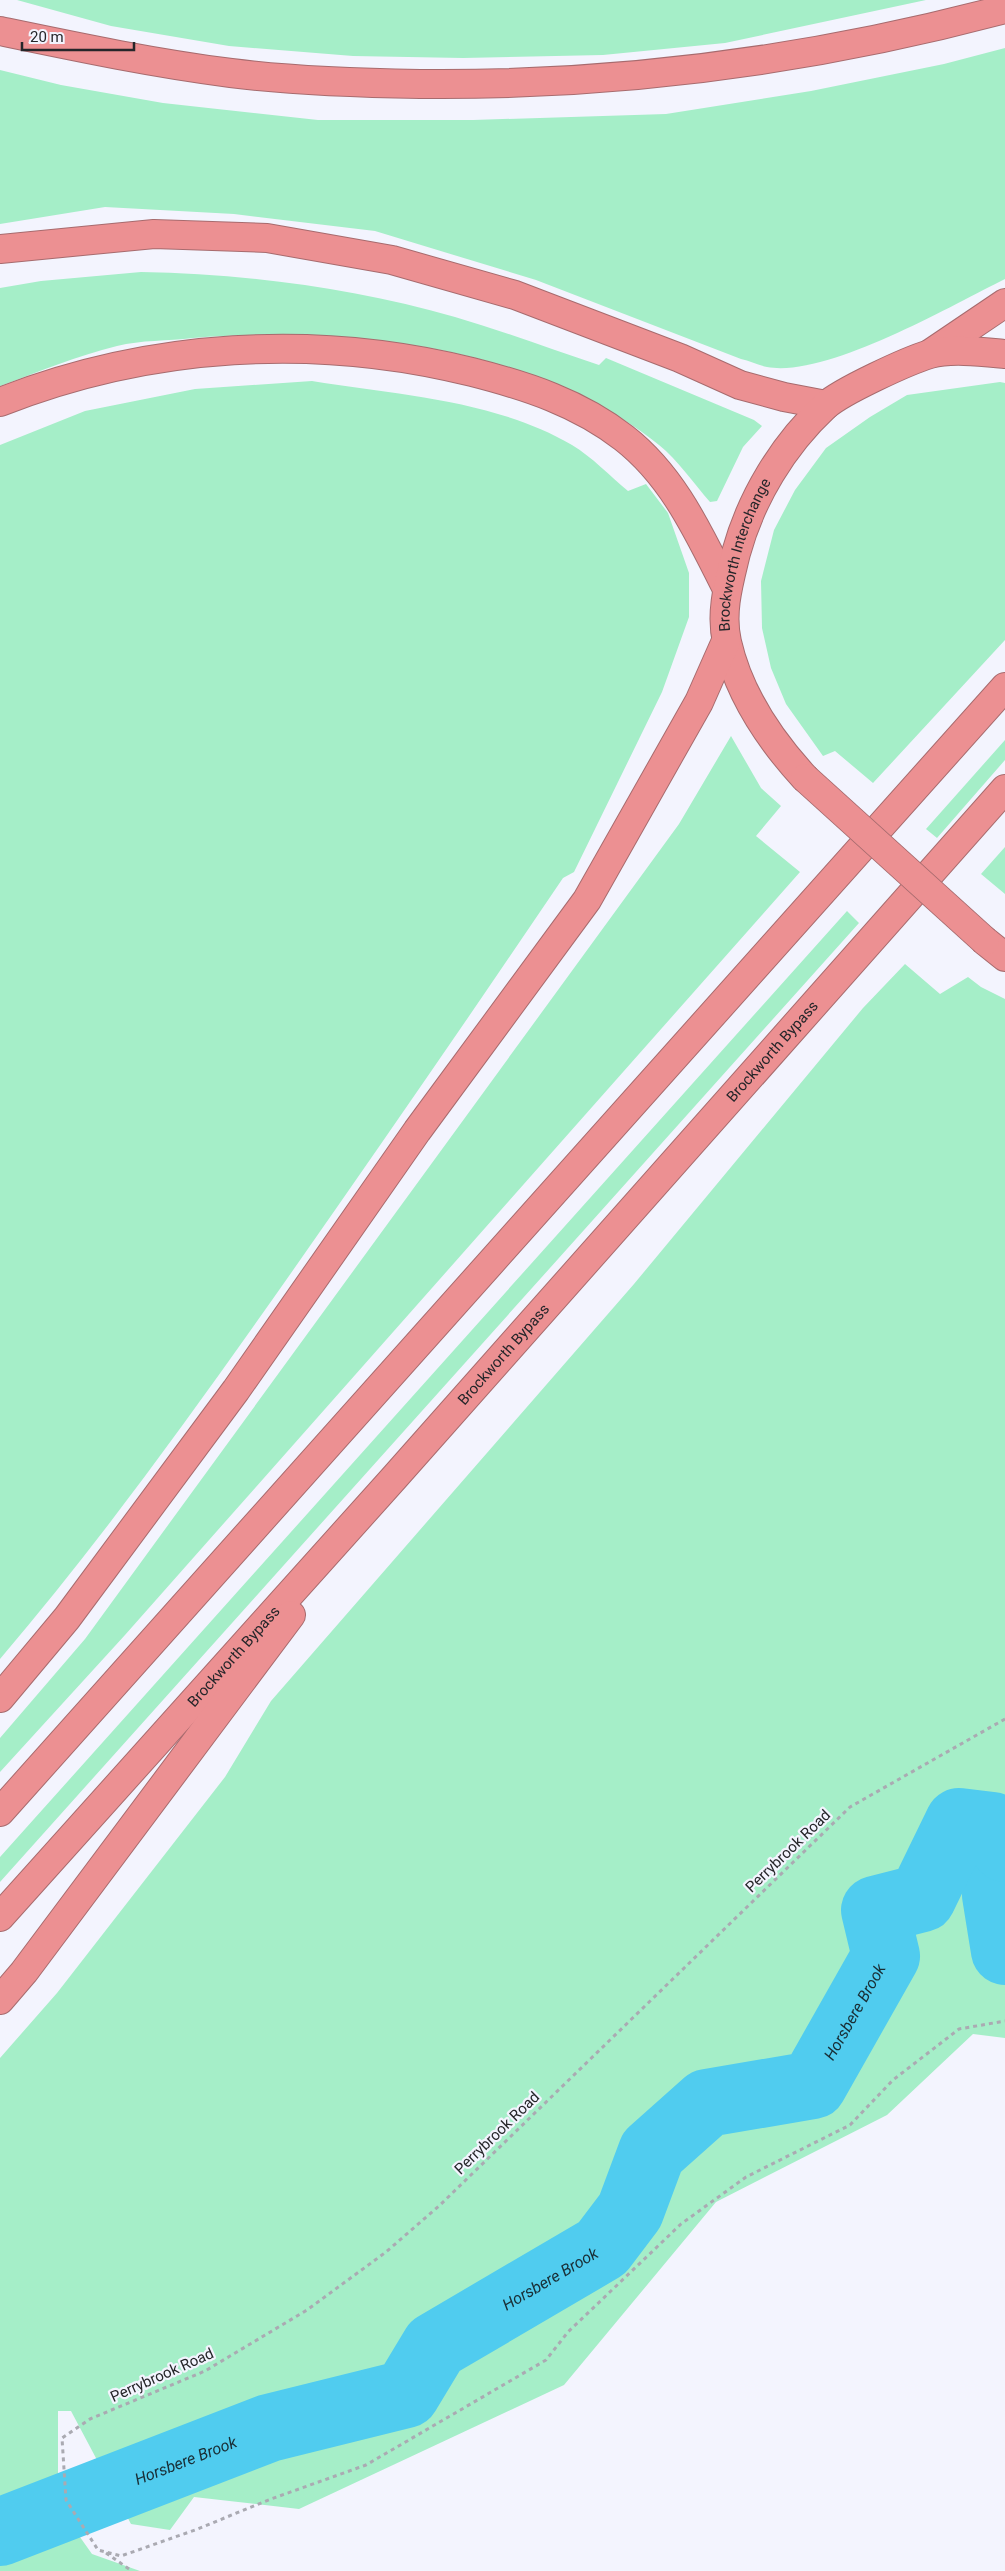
<svg xmlns="http://www.w3.org/2000/svg" width="1005" height="2571" font-family="Roboto,sans-serif">
<style>
.green{fill:#a5eec8}
.lines{fill:none;stroke-linecap:round;stroke-linejoin:round}
.river{stroke:#50ccef;stroke-width:68}
.highway-casing{stroke:#a76b6e;stroke-width:30}
.path{stroke:#aaaab2;stroke-width:3;stroke-dasharray:4 4;stroke-linecap:butt}
.highway{stroke:#ec9092;stroke-width:28}
.highway-bridge-casing{stroke:#a76b6e;stroke-width:30;stroke-linecap:butt}
.highway-bridge{stroke:#ec9092;stroke-width:28}
.labels{text-anchor:middle;stroke-width:4.5;stroke-linejoin:round;paint-order:stroke}
.street-label{font-size:15px;fill:#26262a;stroke:#f3f4fe}
.water-label{font-size:16px;font-style:italic;fill:#192e35;stroke:#f3f4fe}
</style>
<rect width="100%" height="100%" fill="#f3f4fe"/>
<path class="green" d="M17,0h909l-201,43 -122,12 -140,3 -110,-2 -124,-10 -118,-20z
M1005,48v231c-55,27 -178,99 -238,88 -9,-2 -17,-6 -26,-8l-205,-79 -161,-49 -141,-17 -129,-7 -105,17v-154l61,15 102,18 155,17h155l193,-6 145,-23 133,-27z
M141,272c106,2 212,16 314,45 48,14 96,32 144,48l7,-7 148,62 8,6 -19,21 -26,54 -7,1c-16,-18 -32,-42 -51,-57 -123,-99 -313,-120 -466,-107 -25,3 -52,2 -76,8 -40,10 -79,26 -117,40v-98l41,-7z
M312,381c87,14 183,19 260,64 20,12 38,31 56,46l18,-7 22,29 21,60v44l-27,75 -88,180 -11,6c-94,139 -189,277 -286,415 -88,125 -178,250 -277,366v-1214l85,-34 110,-22z
M1000,382l5,1v257l-132,143 -38,-32 -12,5 -37,-52 -15,-36 -9,-40 -1,-47 13,-51 21,-40 31,-42 44,-31 37,-22z
M731,736l30,52 20,18 -25,30 44,36 -675,763 -125,137v-34l85,-99 594,-815z
M1005,740v20l-68,78 -11,-9z
M1005,847v47l-24,-20z
M847,911l12,12 -859,959v-25z
M905,964l35,30 28,-17 13,10 24,12v1039l-32,-4 -86,81 -171,87 -152,183 -265,124 -105,-12 -24,33 -39,-6 -60,-113h-13v75l-7,13 -22,10 8,21 11,-4 14,-1 13,5 17,24 48,17h-140v-513l57,-65 168,-216 46,-76 363,-417 229,-276z"/>
<g class="lines">
<g class="river">
<path d="M1005,1849l-9,46 9,56"/>
<path id="s1" d="M0,2532l269,-104 137,-34 29,-48 167,-98 28,-37 22,-59 55,-49 106,-18 73,-129 -11,-46 47,-12 37,-76 33,4 13,22"/>
</g>
<g class="highway-casing">
<g id="highway">
<path d="M0,31c77,16 153,32 231,42 62,8 126,10 189,11 198,2 394,-24 585,-75"/>
<path d="M0,249l154,-15 113,4 125,22 123,35 165,63 60,27 44,12 42,8"/>
<path d="M931,353l74,-50"/>
<path d="M0,402c150,-59 315,-69 472,-30 55,14 107,31 152,66 50,39 75,96 103,151"/>
<path id="s2" d="M805,778c-36,-39 -66,-83 -78,-136 -7,-30 2,-60 9,-89 15,-55 47,-108 89,-147 17,-15 82,-45 105,-52 20,-6 54,-2 75,0"/>
<path d="M985,941l20,16"/>
<path d="M0,1698l67,-80 169,-228 181,-259 170,-231 112,-198 27,-61"/>
<path d="M0,1812l1005,-1125"/>
<path id="s3" d="M0,1917l394,-439 611,-689"/>
<path d="M0,2000l24,-28 267,-357"/>
</g>
</g>
<path class="path" d="M1005,1719l-155,88 -411,399 -53,46 -79,58 -102,61 -115,48 -28,19 4,62 32,50 23,6 74,-26 76,-31 95,-34 180,-105 22,-28 113,-108 65,-47 104,-52 43,-45 66,-51 46,-8
M106,2553l26,18"/>
<use href="#highway" class="highway"/>
<g class="highway-bridge-casing">
<path id="highway-bridge" d="M805,778l180,163"/>
</g>
<use href="#highway-bridge" class="highway-bridge"/>
</g>
<g class="labels">
<g class="street-label">
<text dy="5" stroke="none"><textPath href="#s2" startOffset="249">Brockworth Interchange</textPath></text>
<text dy="5" stroke="none"><textPath href="#s3" startOffset="1160">Brockworth Bypass</textPath></text>
<text dy="5" stroke="none"><textPath href="#s3" startOffset="755">Brockworth Bypass</textPath></text>
<text dy="5" stroke="none"><textPath href="#s3" startOffset="350">Brockworth Bypass</textPath></text>
<text transform="translate(788 1851) rotate(-44)" y="5">Perrybrook Road</text>
<text transform="translate(497 2133) rotate(-44)" y="5">Perrybrook Road</text>
<text transform="translate(162 2375) rotate(-24)" y="5">Perrybrook Road</text>
</g>
<g class="water-label">
<text dy="6" stroke="none"><textPath href="#s1" startOffset="1054">Horsbere Brook</textPath></text>
<text dy="6" stroke="none"><textPath href="#s1" startOffset="619">Horsbere Brook</textPath></text>
<text dy="6" stroke="none"><textPath href="#s1" startOffset="199">Horsbere Brook</textPath></text>
</g>
</g>
<path d="M22 42v8h112v-8" fill="none" stroke="#26262a" stroke-width="2.5"/>
<text x="30" y="42" font-size="15" fill="#26262a" stroke="#f3f4fe" stroke-width="4" paint-order="stroke">20 m</text>
</svg>
